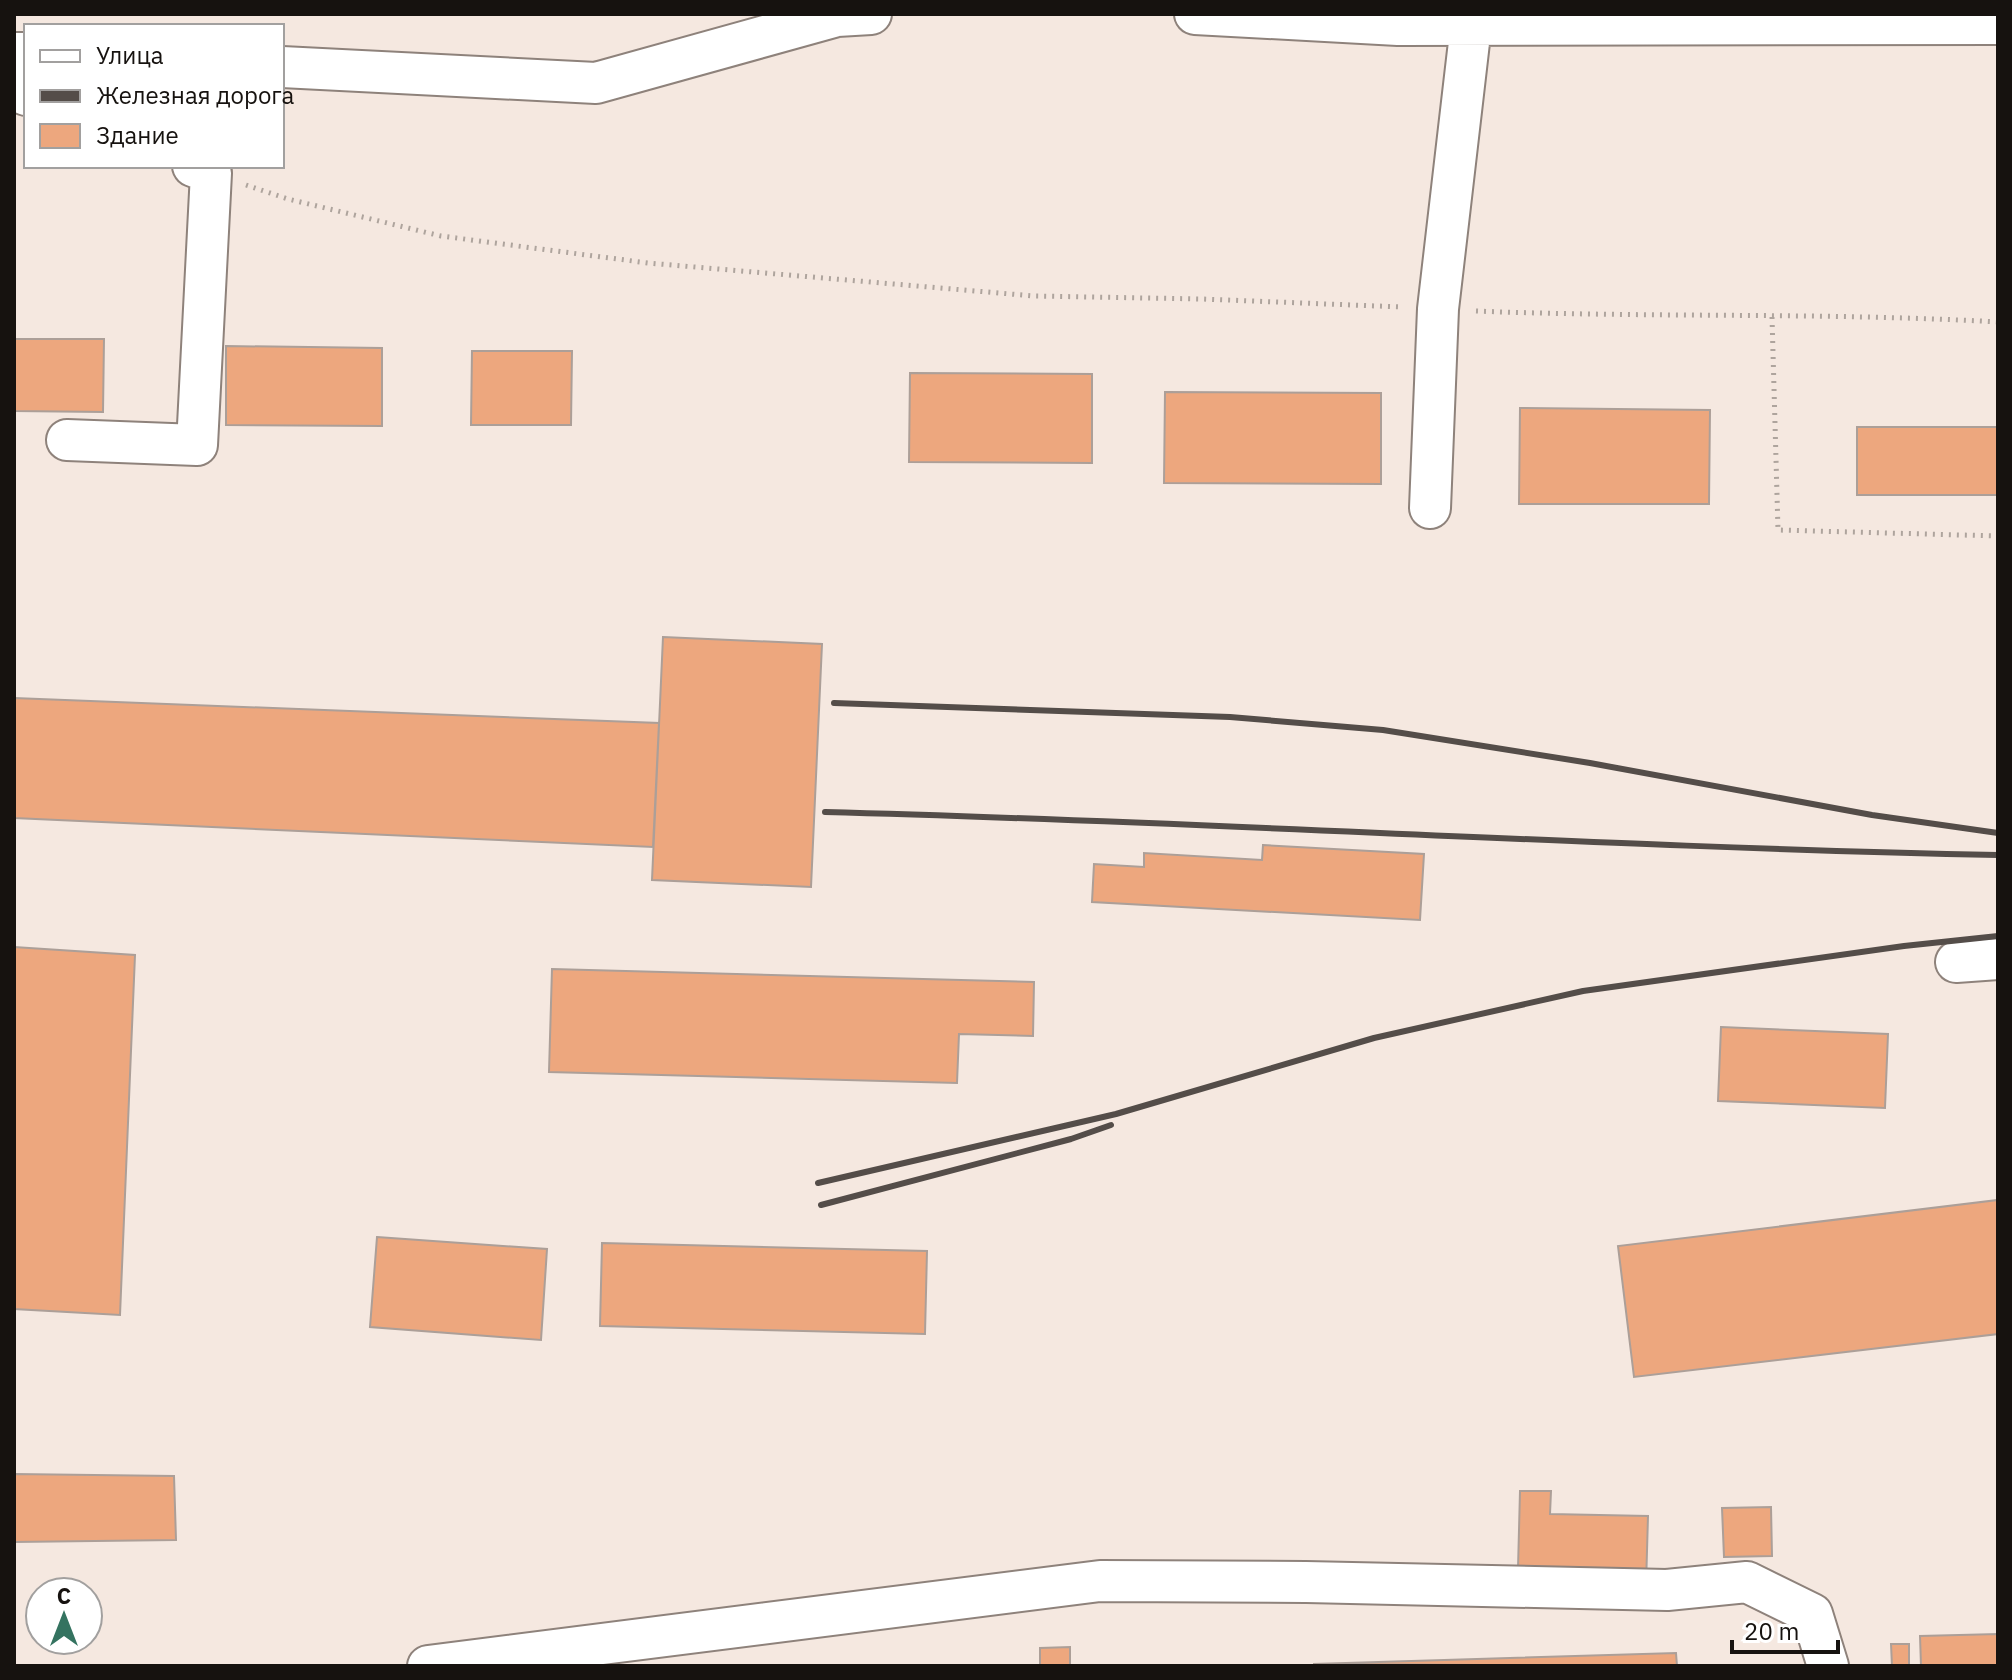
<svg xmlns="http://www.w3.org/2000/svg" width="2012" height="1680" font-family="'IBM Plex Sans',sans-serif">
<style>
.building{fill:#eda77e;stroke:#ac9f98;stroke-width:2}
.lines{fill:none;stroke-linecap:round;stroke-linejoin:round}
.minor-casing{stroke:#8e827b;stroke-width:44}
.path{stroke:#aea49d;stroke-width:5;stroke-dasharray:2 6;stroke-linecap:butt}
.minor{stroke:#fff;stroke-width:40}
.rail{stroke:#544d49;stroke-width:6}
</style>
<rect width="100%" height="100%" fill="#f5e8e0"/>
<path class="building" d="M14,339h90l-1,73 -89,-1z
M226,346l156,2v78l-156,-1z
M472,351h100l-1,74h-100z
M910,373l182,1v89l-183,-1z
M1165,392l216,1v91l-217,-1z
M1520,408l190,2 -1,94h-190z
M1857,427h141v68h-141z
M663,637l159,7 -11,243 -159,-7z
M14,698l645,25 -6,124 -639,-29z
M1263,845l161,9 -4,66 -328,-18 2,-38 50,3v-14l118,7z
M14,947l121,8 -15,360 -106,-6z
M552,969l482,13 -1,54 -74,-2 -2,49 -408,-11z
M1721,1027l167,7 -3,74 -167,-7z
M1998,1200v134l-364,43 -16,-131z
M377,1237l170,12 -6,91 -171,-13z
M602,1243l325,8 -2,83 -325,-8z
M14,1474l160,2 2,64 -162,2z
M1520,1491h31l-1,23 98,2 -2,70 -128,-17z
M1771,1507l1,49 -48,1 -2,-49z
M1998,1634v32h-77l-1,-30z
M1891,1644h18v22h-17z
M1070,1647v19h-30v-18z
M1676,1653l1,13 -364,-2z"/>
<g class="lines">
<g class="minor-casing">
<path id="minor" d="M1195,14l203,11 600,-1
M14,53h12
M282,67l314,16 241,-67 34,-2
M14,90l12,5
M67,440l130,5 14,-272 -18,-7
M1430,508l8,-199 33,-284
M1956,962l42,-3
M428,1666l672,-85 206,1 361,8 80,-8 65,32 16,52"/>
</g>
<path class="path" d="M246,185l42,14 153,37 207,27 386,33 168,3 200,8
M1476,311c174,7 348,1 522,11
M1772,317l6,213 220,6"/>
<use href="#minor" class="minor"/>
<path class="rail" d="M834,703l396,14 153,13 207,33 282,52 126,18
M825,812c391,10 782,35 1173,43
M818,1183l298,-69 258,-76 209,-47 321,-45 94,-10
M821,1205l250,-66 40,-14"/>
</g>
<rect width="2012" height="1680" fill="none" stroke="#16120f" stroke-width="32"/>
<rect x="24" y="24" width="260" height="144" fill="#ffffff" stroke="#a2a09f" stroke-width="2"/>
<rect x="40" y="50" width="40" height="12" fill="#ffffff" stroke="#a2a09f" stroke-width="2"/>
<text x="96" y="64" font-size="24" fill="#16120f">Улица</text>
<rect x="40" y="90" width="40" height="12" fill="#544d49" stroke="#a2a09f" stroke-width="2"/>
<text x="96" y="104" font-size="24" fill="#16120f">Железная дорога</text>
<rect x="40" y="124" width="40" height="24" fill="#eda77e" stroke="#a2a09f" stroke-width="2"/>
<text x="96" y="144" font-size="24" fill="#16120f">Здание</text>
<g transform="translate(64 1616)"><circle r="38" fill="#ffffff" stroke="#a2a09f" stroke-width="2"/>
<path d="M0-6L14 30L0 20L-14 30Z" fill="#347360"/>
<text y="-12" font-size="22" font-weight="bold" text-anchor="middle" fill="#16120f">С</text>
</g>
<path d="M1732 1640v12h106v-12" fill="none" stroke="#16120f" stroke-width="4"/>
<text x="1744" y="1640" font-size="24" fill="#16120f" stroke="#ffffff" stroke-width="6" paint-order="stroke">20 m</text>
</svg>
